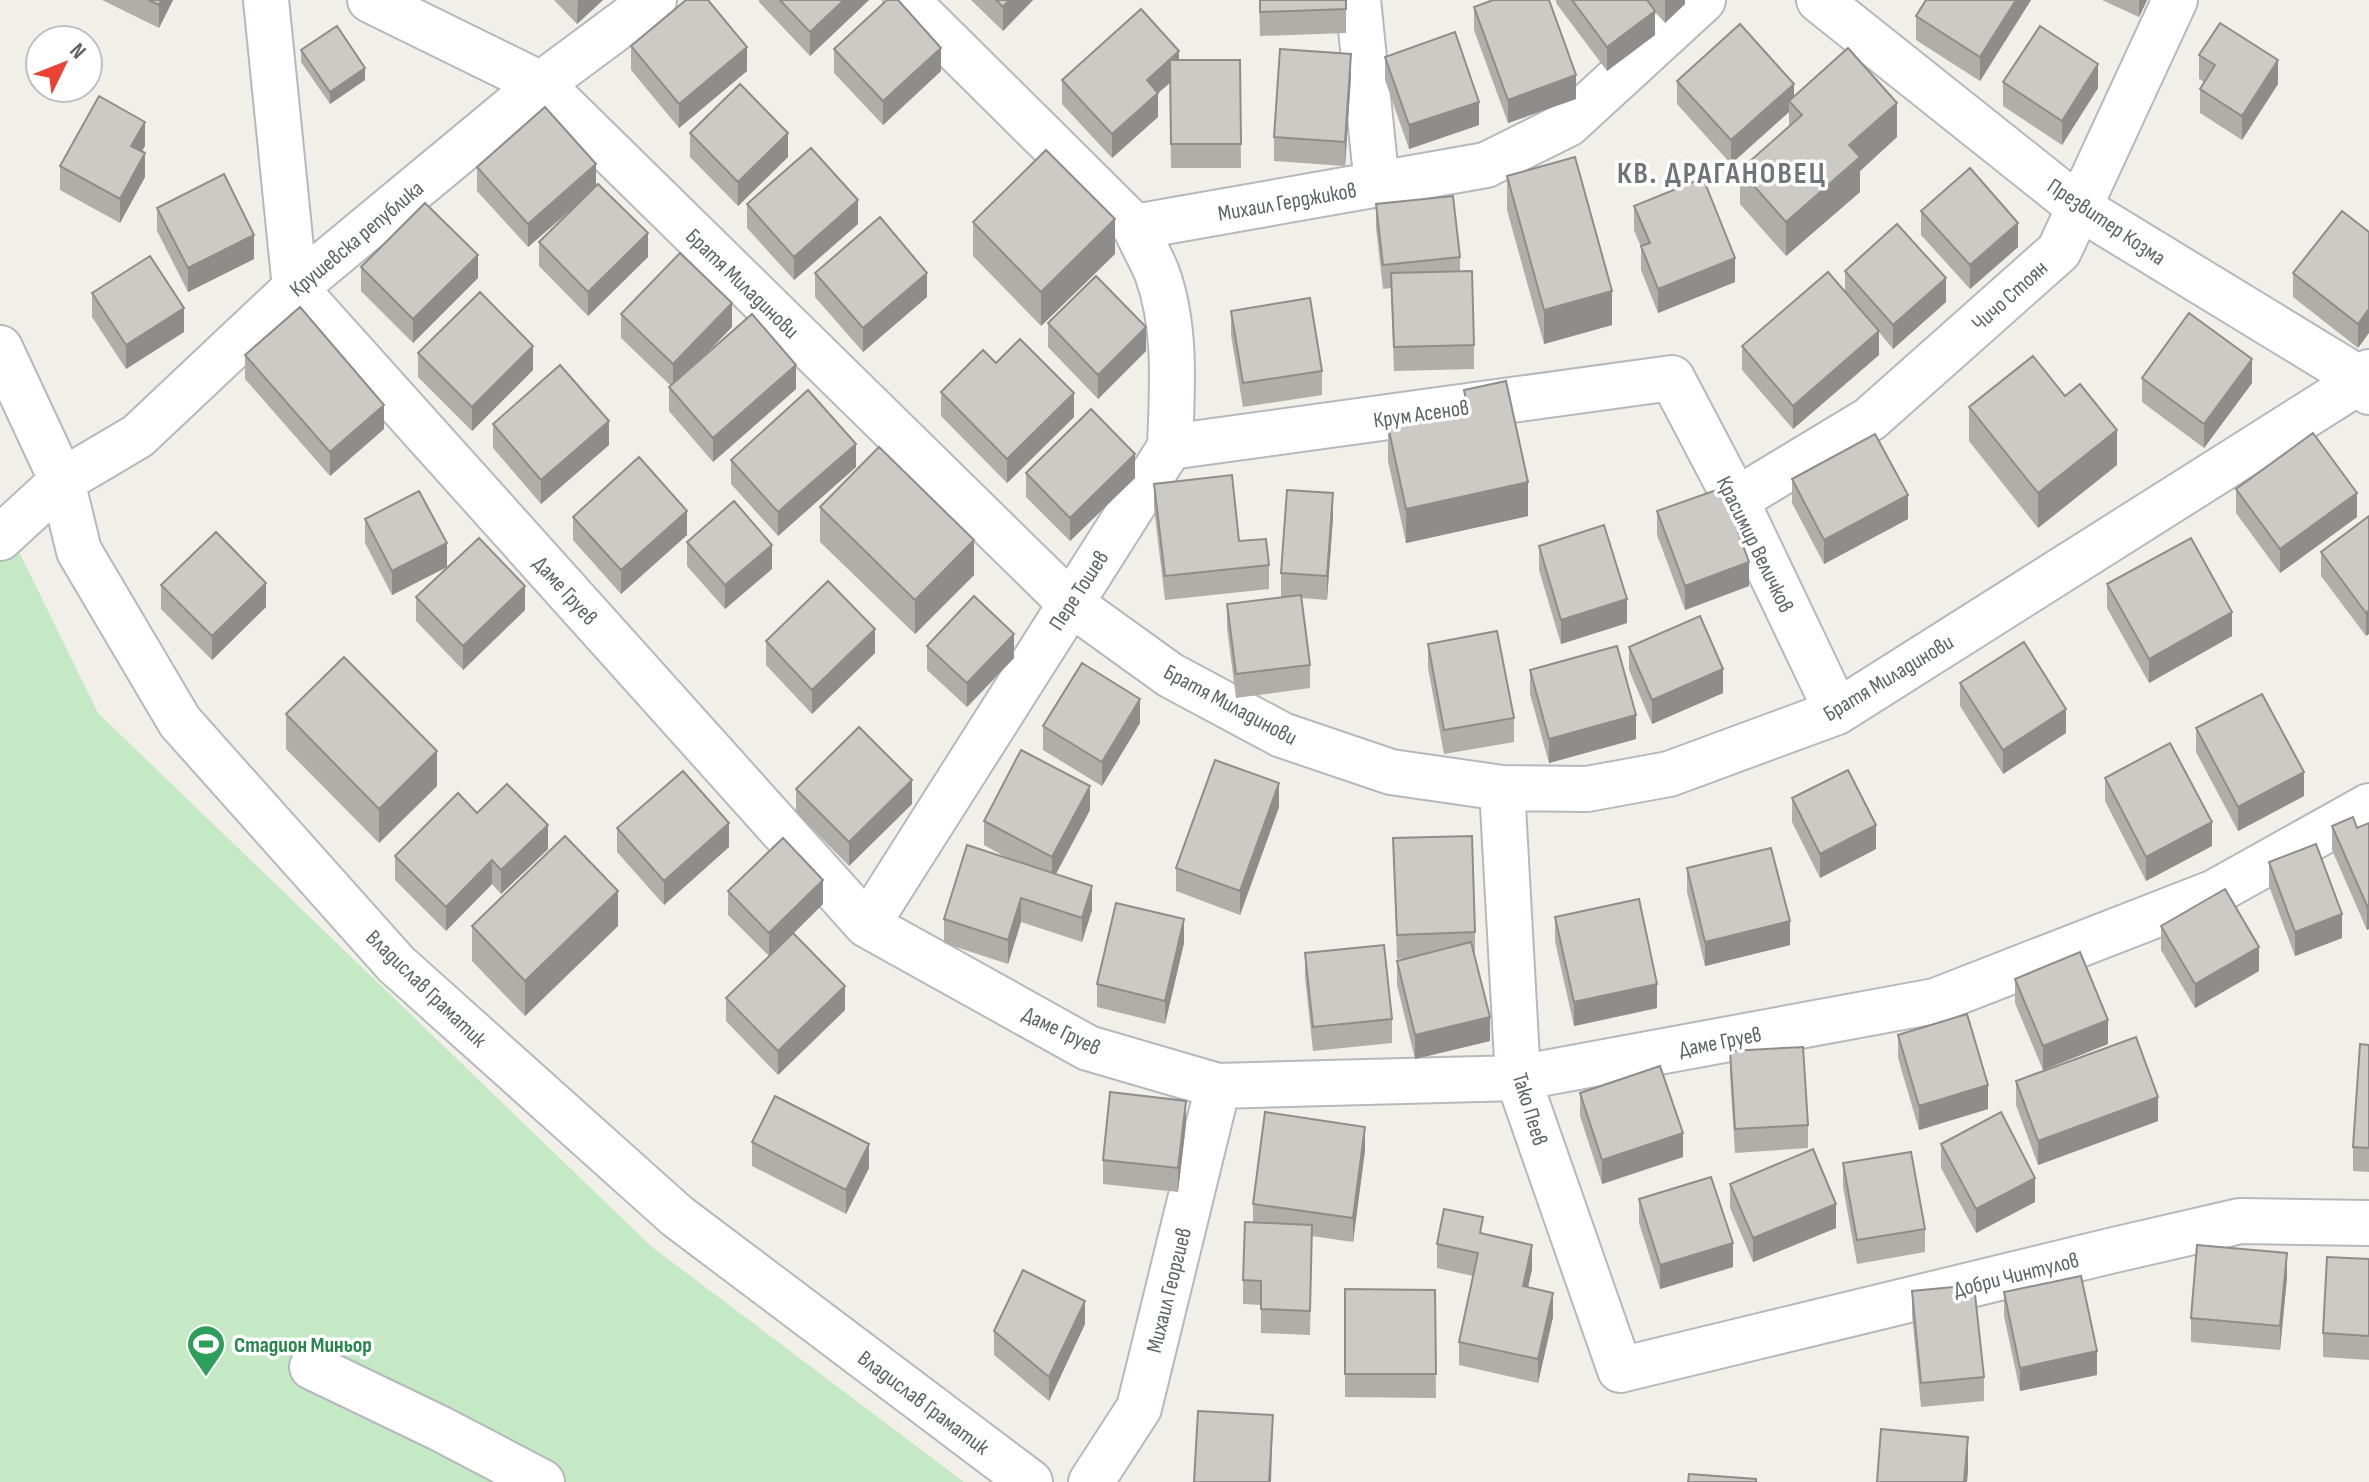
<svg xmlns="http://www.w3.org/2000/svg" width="2369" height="1482" font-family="'Sofia Sans Condensed',sans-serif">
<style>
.green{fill:#c5e8c5}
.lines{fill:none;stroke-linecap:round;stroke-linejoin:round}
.minor-casing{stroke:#b5b8bc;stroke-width:48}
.minor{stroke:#fff;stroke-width:44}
.wall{fill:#afaea9}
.shaded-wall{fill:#8f8d8a}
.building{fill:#cccac5;stroke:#8f8d8a;stroke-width:2}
.labels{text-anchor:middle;stroke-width:7;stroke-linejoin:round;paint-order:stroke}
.street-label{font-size:22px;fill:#5f6368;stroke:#fff}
.leisure-label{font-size:22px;font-weight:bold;fill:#27864d;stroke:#fff;text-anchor:start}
.district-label{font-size:30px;font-weight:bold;letter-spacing:2px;fill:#70757a;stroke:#fff}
</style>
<rect width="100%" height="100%" fill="#f1efe8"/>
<path class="green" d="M0,513l98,200 554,534 312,235h-964z"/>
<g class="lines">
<g class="minor-casing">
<path id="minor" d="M266,0l29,288 572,637 221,123 130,38 300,-8 417,-77 280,-109 154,-86
M370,0l171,84 529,519 100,72 112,60 109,37 111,16 85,1 82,-15 168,-62 525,-332 7,-8
M906,0l229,227 351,-62 82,-41 135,-124
M1358,0l19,185
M1819,0l261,208 282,172 7,12
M0,348l62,133 17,70 101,171 216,242 281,252 353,266
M1170,447l502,-69 64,122 101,212
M1736,500l134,-81 189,-168 116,-251
M0,538l62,-57 76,-45 157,-148 246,-204 113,-84
M1502,788l16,290 102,292 494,-120 126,-29 129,2
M867,925l303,-478c2,-57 7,-119 -13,-174 -6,-15 -15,-30 -22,-46
M312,1367l129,62 101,53
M1091,1482l48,-74 79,-322"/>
</g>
<use href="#minor" class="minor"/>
</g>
<path class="wall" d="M102,0h71l-14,28z
M554,0h49l-26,24z
M759,0h110l-59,56 -51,-54z
M971,0h62l-30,31z
M1259,0h87v33l-86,3z
M1556,0h129v4l-20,19 -10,-11v23l-48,36 -51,-68z
M2031,0l-51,81 -64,-41v-24z
M2102,0h45l-8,17z
M1474,7l102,92 -68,24 -34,-93z
M631,46l116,25 -68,57 -48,-58z
M834,49l107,22 -58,54 -49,-52z
M301,50l64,30 -35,24 -29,-42z
M2199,55l79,29 -36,56 -42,-27v-24l4,-7 -5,-3z
M1385,57l94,68 -70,24 -24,-69z
M1179,60h61l1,108h-70l-1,-85 -12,10v24l-46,41 -50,-54v-24z
M1351,77l-6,89 -71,-5v-24z
M1677,81l117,16 103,40 -37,34v21l-74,64 -46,-52v-34l49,-44v-14l-58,52 -54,-60z
M2003,82l95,6 -36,57 -59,-39z
M690,133l98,24 -50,49 -48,-49z
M145,146l-3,5 3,26 -25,46 -60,-33v-24z
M477,167l119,19 52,71 -60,59 -49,-50v-24l45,-44 -56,49 -51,-56z
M1507,176l105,149 -68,19 -37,-134z
M747,204l111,20 -64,56 -47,-52z
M1376,204l84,53v14l14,74v24l-80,2 -3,-83 -8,1 -7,-61z
M1634,206l101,76 -77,31 -17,-43v-23l-7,-17z
M157,208l97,51 -66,33 -31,-61z
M1921,211l97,36 -48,42 -49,-54z
M973,222l142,32 -74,72 -68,-70z
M2369,232l-11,116 -65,-51v-24z
M361,267l117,11 -65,65 -52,-52z
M1845,271l101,31 -53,47 -14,-17v23l-86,74 -51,-59v-24l103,-55z
M815,273l112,24 -64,55 -48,-55z
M92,293l92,39 -58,37 -34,-52z
M1231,311l91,60v24l-79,12 -12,-72z
M621,314l111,13 -36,37 100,25 -83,73 -44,-51v-24l2,-1 -50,-48z
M1048,323l98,28 -48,48 -50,-52z
M418,353l115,17 -61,61 -54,-54z
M245,355l139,74 -54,47 -85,-97z
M996,363l78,54 -67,66 -66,-67v-24z
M2142,378l110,5 -48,65 -62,-46z
M1464,390l64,126 -122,27 -18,-82v-35l76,-16z
M1969,407l148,58 -79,63 -69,-87z
M493,424l116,21 -68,59 -48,-56z
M731,460l125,7 -78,69 -47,-52z
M1026,473l109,5 -65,63 -44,-44z
M1792,479l116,40 -84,45 -32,-61z
M1154,484l85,57 30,24v24l-104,11 -11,-92z
M2236,489l121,28 -77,56 -44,-60z
M820,507l154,68 -59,59 -95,-92z
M1657,511l92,75 -64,24 -28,-75z
M2369,516l-3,120 -45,-60v-24z
M573,517l114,18 -66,59 -48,-54z
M1333,517l-6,83 -25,-2 8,67v23l-74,10 -9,-70v-24l54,-7v-24z
M365,519l82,48 -55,28 -27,-52z
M687,542l85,27 -47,40 -38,-43z
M1539,546l88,77 -66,21 -22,-74z
M2107,584l125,52 -83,47 -42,-75z
M161,585l105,22 -54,53 -51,-51z
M416,597l109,13 -62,60 -47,-49z
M766,641l109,12 -63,61 -46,-49z
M1428,644l86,74v24l-70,12 -16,-86z
M927,646l87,12 -47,49 -40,-37z
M1629,647l94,46 -71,31 -23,-54z
M1530,670l106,69 -87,24 -19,-69z
M1960,683l106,50 -63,41 -43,-68z
M286,714l151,72 -58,57 -93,-94z
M1140,723l-38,63 -59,-36v-24z
M2196,728l108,68 -66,35 -42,-79z
M2105,778l107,68 -66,35 -41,-80z
M796,789l116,15 -63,62 -53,-54z
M1792,798l84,51 -56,29 -28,-56z
M1279,807l-39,108 -64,-24v-23z
M1090,810l-34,64 36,36 -10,32 -61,-20 -13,42 -64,-21v-24l67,-59 -27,-15v-24z
M477,813l71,36 -47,45 -9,-10 -46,47 -51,-51v-24z
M2369,823v106l-2,1 -35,-80v-24l25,2z
M617,828l112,19 -65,58 -47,-53z
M1393,838l82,94v24l15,85 -75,18 -18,-74v-24l9,-3 -9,1z
M2269,862l73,76 -47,18 -26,-70z
M1687,868l103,77 -85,21 -18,-74z
M728,891l95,13 -29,29 51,77 -67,65 -52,-54v-23l43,-42 -41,-41z
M1555,917l102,91 -83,18 -19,-85z
M472,926h146l-93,90 -53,-55z
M2161,926l98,45 -64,37 -34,-58z
M1184,943l-19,81 -68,-17v-23z
M1305,953l87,66v24l-79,8 -8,-74z
M2015,979l93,65 -65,26 -28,-67z
M1898,1035l90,74 -69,21 -21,-72z
M2369,1045v127l-16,-1v-24z
M1730,1051l78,74v23l-73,5 -5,-78z
M2016,1081l142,40 -120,44 -22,-60z
M1580,1093l103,64 -81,27 -22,-68z
M1186,1124l-8,68 -75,-8v-24z
M752,1142l117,26 -23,46 -94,-48z
M1941,1144l94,58 -59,31 -35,-65z
M1365,1150l-12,92 -41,-6 -2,99 -49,-2v-28l-18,-1v-24l10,-57v-19z
M1843,1163l82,66v23l-68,12 -14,-77z
M1730,1184l106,44 -83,34 -23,-54z
M1639,1199l94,68 -73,22 -21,-66z
M1483,1233l49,36 -4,18 25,30 -15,66 -79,-18v-23l14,-66 -36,-8v-24z
M2369,1259v101l-46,-3v-24z
M2287,1277l-7,73 -89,-8v-24z
M1345,1289l90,1 1,108 -91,-1z
M1912,1291l72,86v24l-63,6 -9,-92z
M2004,1292l93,83 -77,16 -16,-75z
M1085,1324l-36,77 -55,-46v-24z"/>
<path class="shaded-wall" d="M161,0h12l-14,28v-23z
M578,0h25l-26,24z
M844,0h25l-59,56v-24z
M1009,0h24l-30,31v-24z
M1665,0h20v4l-20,19z
M2016,0h15l-51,81v-24z
M2139,0h8l-8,17z
M1655,11v24l-48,36v-24z
M747,47v24l-68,57v-24z
M941,48v23l-58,54v-24z
M1179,51v24l-21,18v24l-46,41v-24l35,-54z
M1351,54v23l-6,89v-24z
M2278,60v24l-36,56v-24z
M2098,64v24l-36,57v-24z
M365,68v12l-35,24v-12z
M1576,75v24l-68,24v-23z
M1794,84v22l-5,-5v11l-58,52v-24z
M1479,102v23l-70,24v-24z
M1897,103v34l-37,34v21l-74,64v-34l63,-77z
M145,122v24l-14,24v-24z
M788,133v24l-50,49v-24z
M145,153v24l-25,46v-24z
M596,164v24l-68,59v-23z
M858,200v24l-64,56v-23z
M1115,219v35l-74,72v-34z
M2018,223v24l-48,42v-24z
M648,233v24l-60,59v-24z
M254,235v24l-66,33v-24z
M478,255v23l-65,65v-24z
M1735,258v24l-77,31v-24z
M927,273v24l-64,55v-24z
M1946,278v24l-53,47v-24z
M1612,291v34l-68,19v-34z
M732,303v24l-59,61v-24z
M184,308v24l-58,37v-24z
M2369,309v24l-11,15v-24z
M1146,327v24l-48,48v-24z
M1879,331v24l-86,74v-23z
M533,346v24l-61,61v-24z
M2252,359v24l-48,65v-24z
M796,365v24l-83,73v-24z
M1074,393v24l-67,66v-24z
M384,405v24l-54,47v-24z
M609,421v24l-68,59v-24z
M2117,430v35l-79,63v-35z
M856,444v23l-78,69v-24z
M1135,454v24l-65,63v-23z
M1528,482v34l-122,27v-34z
M1333,493v24l-6,83v-24z
M2357,493v24l-77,56v-24z
M1908,495v24l-84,45v-24z
M687,511v24l-66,59v-24z
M974,540v35l-59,59v-34z
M447,543v24l-55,28v-24z
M772,545v24l-47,40v-24z
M1749,562v24l-64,24v-24z
M266,583v24l-54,53v-24z
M525,586v24l-62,60v-24z
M1627,599v24l-66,21v-24z
M2369,610v24l-3,2v-23z
M2232,612v24l-83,47v-24z
M875,629v24l-63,61v-24z
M1014,634v24l-47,49v-24z
M1723,669v24l-71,31v-24z
M1140,699v24l-38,63v-24z
M2066,709v24l-63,41v-24z
M1636,715v24l-87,24v-24z
M437,751v35l-58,57v-34z
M2304,772v24l-66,35v-24z
M912,780v24l-63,62v-24z
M1279,783v24l-39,108v-24z
M1090,786v24l-38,71v-24z
M2212,822v24l-66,35v-24z
M729,823v24l-65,58v-24z
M548,825v24l-47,45v-24z
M1876,825v24l-56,29v-24z
M492,860v24l-46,47v-24z
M823,880v24l-54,53v-24z
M1092,886v24l-10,32v-24z
M618,891v35l-93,90v-35z
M1021,898v24l-13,42v-24z
M2369,905v24l-2,1v-24z
M2342,914v24l-47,18v-24z
M1184,919v24l-19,81v-23z
M1790,921v24l-85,21v-24z
M2259,947v24l-64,37v-24z
M1657,984v24l-83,18v-24z
M845,986v24l-67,65v-24z
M1490,1017v24l-75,18v-24z
M2108,1020v24l-65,26v-24z
M1988,1085v24l-69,21v-24z
M2158,1097v24l-120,44v-24z
M1186,1101v23l-8,68v-24z
M1365,1127v23l-12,92v-24z
M1683,1133v24l-81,27v-24z
M869,1144v24l-23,46v-24z
M2035,1178v24l-59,31v-24z
M1836,1204v24l-83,34v-24z
M1733,1243v24l-73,22v-24z
M1532,1245v24l-9,41v-24z
M2287,1253v24l-7,73v-24z
M1553,1293v24l-15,66v-24z
M1085,1301v23l-36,77v-24z
M2097,1351v24l-77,16v-23z
M1273,1415l-2,67h-2z
M1968,1437v35l-1,10h-3z"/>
<path class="building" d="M149,0h12l-2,5z
M686,0h22l39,47 -68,57 -48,-58z
M780,0h64l-34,32z
M887,0h11l43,48 -58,53 -49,-52z
M996,0h13l-6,7z
M1260,0h86v9l-86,3z
M1493,0h56l27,75 -68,25 -34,-93z
M1572,0h75l8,11 -48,36z
M1926,0h90l-36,57 -64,-41z
M1141,9l38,42 -32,29 11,13 -46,41 -50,-54z
M2220,23l58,37 -36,56 -42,-27 15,-24 -16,-10z
M1740,24l54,60 -63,56 -54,-59z
M337,26l28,42 -35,24 -29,-42z
M2040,26l58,38 -36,57 -59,-39z
M1455,32l24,70 -70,23 -24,-68z
M1848,48l49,55 -48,42 11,12 -74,65 -46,-52 62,-55 -13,-14z
M1280,49l71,5 -6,88 -71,-5z
M1170,60h70l1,84h-70z
M740,84l48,49 -50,49 -48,-49z
M99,96l46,26 -14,24 14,7 -25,46 -60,-33z
M545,107l51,57 -68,60 -51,-57z
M811,148l47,52 -64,57 -47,-53z
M1046,150l69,69 -74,73 -68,-70z
M1575,157l37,134 -68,19 -37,-134z
M1970,168l48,55 -48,42 -49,-54z
M224,174l30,61 -66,33 -31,-60z
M1703,178l32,80 -77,31 -17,-43 9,-3 -16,-37z
M598,184l50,49 -60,59 -49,-50z
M1453,196l7,61 -77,8 -7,-61z
M425,203l53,52 -65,64 -52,-52z
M2342,211l27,21v77l-11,15 -65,-51z
M880,217l47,56 -64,55 -48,-55z
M1897,224l49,54 -53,47 -48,-54z
M680,253l52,50 -59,61 -52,-50z
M150,256l34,52 -58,37 -34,-52z
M1472,271l2,74 -80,2 -3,-74z
M1828,272l51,59 -86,75 -51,-60z
M1096,276l50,51 -48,48 -50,-52z
M480,292l53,54 -61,61 -54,-54z
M1310,298l12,73 -79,12 -12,-72z
M300,307l84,98 -54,47 -85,-97z
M2189,313l63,46 -48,65 -62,-46z
M752,314l44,51 -83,73 -44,-51z
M1020,339l54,54 -67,66 -66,-67 42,-42 13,13z
M2033,356l32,40 15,-12 37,46 -79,63 -69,-86z
M560,365l49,56 -68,59 -48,-56z
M1506,381l22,101 -122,27 -18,-83 80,-17 -4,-19z
M808,390l48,54 -78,68 -47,-52z
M1091,409l44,45 -65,64 -44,-45z
M2313,433l44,60 -77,56 -44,-60z
M1875,434l33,61 -84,45 -32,-61z
M879,447l95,93 -59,60 -95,-93z
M639,457l48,54 -66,59 -48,-53z
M1232,475l7,66 27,-2 3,26 -104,11 -11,-92z
M1722,488l27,74 -64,24 -28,-75z
M1287,490l46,3 -6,83 -46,-3z
M419,491l28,52 -55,28 -27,-52z
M734,501l38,44 -47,40 -38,-43z
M2369,516v94l-3,3 -45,-61z
M1604,525l23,74 -66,21 -22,-74z
M216,532l50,51 -54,53 -51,-51z
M479,538l46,48 -62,60 -47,-49z
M2191,538l41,74 -83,47 -42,-75z
M828,581l47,48 -63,61 -46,-49z
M1301,595l9,70 -74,9 -9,-70z
M974,596l40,38 -47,49 -40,-37z
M1700,616l23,53 -71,31 -23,-53z
M1497,631l17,87 -70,12 -16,-86z
M2024,642l42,67 -63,41 -43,-67z
M1617,646l19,69 -87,24 -19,-69z
M344,657l93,94 -58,58 -93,-95z
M1082,663l58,36 -38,63 -59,-36z
M2262,694l42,78 -66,35 -42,-79z
M859,727l53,53 -63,62 -53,-53z
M2170,743l42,79 -66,35 -41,-79z
M1021,750l69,36 -38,71 -68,-36z
M1215,760l64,23 -39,108 -64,-23z
M1848,770l28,55 -56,29 -28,-56z
M683,771l46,52 -65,58 -47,-53z
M507,784l41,41 -47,45 -9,-10 -46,47 -51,-51 63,-63 19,20z
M2353,817l4,11 12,-5v82l-2,1 -35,-80z
M565,836l53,55 -93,90 -53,-55z
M1472,836l3,96 -78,3 -4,-97z
M783,838l40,42 -54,53 -41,-42z
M2316,844l26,70 -47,18 -26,-70z
M967,845l125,41 -10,32 -61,-20 -13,42 -64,-21z
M1771,848l19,73 -85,21 -18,-74z
M2225,889l34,58 -64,37 -34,-58z
M1639,899l18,85 -83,18 -19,-85z
M1116,903l68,16 -19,82 -68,-17z
M793,933l52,53 -67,65 -52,-53z
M1471,942l19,75 -75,18 -18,-74z
M1384,945l8,74 -79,8 -8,-74z
M2080,952l28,68 -65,26 -28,-67z
M1967,1014l21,71 -69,21 -21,-71z
M2136,1037l22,60 -120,44 -22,-60z
M2360,1044l9,1v103l-16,-1z
M1803,1047l5,78 -73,4 -5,-78z
M1660,1066l23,67 -81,27 -22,-67z
M1110,1092l76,9 -8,67 -75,-8z
M775,1096l94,48 -23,46 -94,-48z
M1265,1112l100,15 -12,91 -100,-14z
M2001,1112l34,66 -59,31 -35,-65z
M1813,1149l23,55 -83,34 -23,-54z
M1911,1152l14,77 -68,11 -14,-77z
M1711,1177l22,66 -73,22 -21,-66z
M1444,1209l39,8 -3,16 52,12 -9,41 30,7 -15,66 -79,-17 19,-89 -41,-9z
M1245,1222l67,3 -2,86 -49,-2v-28l-18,-1z
M2197,1245l90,8 -7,73 -89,-8z
M2327,1257l42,2v77l-46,-3z
M1023,1270l62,31 -36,76 -55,-46z
M2081,1276l16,75 -77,17 -16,-76z
M1974,1285l10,92 -63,6 -9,-92z
M1345,1289l90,1 1,84h-91z
M1198,1411l75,4 -4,67h-75z
M1881,1429l87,8 -4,45h-87z
M1689,1474l67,5v3h-68z"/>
<defs>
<g id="stadium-pin" transform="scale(2)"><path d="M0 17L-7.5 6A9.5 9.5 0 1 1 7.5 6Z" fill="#2e9e5b" stroke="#fff"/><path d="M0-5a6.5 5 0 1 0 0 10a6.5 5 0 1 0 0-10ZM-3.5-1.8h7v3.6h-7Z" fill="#fff"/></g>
</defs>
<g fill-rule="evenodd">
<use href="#stadium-pin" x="206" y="1344"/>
</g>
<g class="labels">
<g class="street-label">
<text transform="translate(1287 201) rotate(-10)" y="8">Михаил Герджиков</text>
<text transform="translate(2107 221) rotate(34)" y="8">Презвитер Козма</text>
<text transform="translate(356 238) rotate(-40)" y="8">Крушевска република</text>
<text transform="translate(743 283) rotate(44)" y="8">Братя Миладинови</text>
<text transform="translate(2009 295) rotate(-42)" y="8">Чичо Стоян</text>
<text transform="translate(1421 413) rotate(-8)" y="8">Крум Асенов</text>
<text transform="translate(1756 544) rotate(64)" y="8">Красимир Величков</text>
<text transform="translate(566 590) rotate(48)" y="8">Даме Груев</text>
<text transform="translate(1078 590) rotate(-57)" y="8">Пере Тошев</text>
<text transform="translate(1888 677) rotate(-31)" y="8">Братя Миладинови</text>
<text transform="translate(1231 704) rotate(28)" y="8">Братя Миладинови</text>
<text transform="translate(427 988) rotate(44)" y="8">Владислав Граматик</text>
<text transform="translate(1062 1030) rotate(26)" y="8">Даме Груев</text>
<text transform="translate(1720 1041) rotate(-11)" y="8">Даме Груев</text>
<text transform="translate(1531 1109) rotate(73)" y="8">Тако Пеев</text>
<text transform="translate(2016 1274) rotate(-14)" y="8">Добри Чинтулов</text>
<text transform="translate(1168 1290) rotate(-76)" y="8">Михаил Георгиев</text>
<text transform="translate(924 1402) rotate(37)" y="8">Владислав Граматик</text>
</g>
<g class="leisure-label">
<text x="234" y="1352">Стадион Миньор</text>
</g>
<g class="district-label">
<text x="1722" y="183">КВ. ДРАГАНОВЕЦ</text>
</g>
</g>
<g transform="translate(64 64) rotate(47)"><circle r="38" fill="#ffffff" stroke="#bfc1c3" stroke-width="2"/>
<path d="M0-6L14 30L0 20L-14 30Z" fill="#ea4335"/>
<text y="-12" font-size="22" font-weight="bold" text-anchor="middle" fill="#5f6368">N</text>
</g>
</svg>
